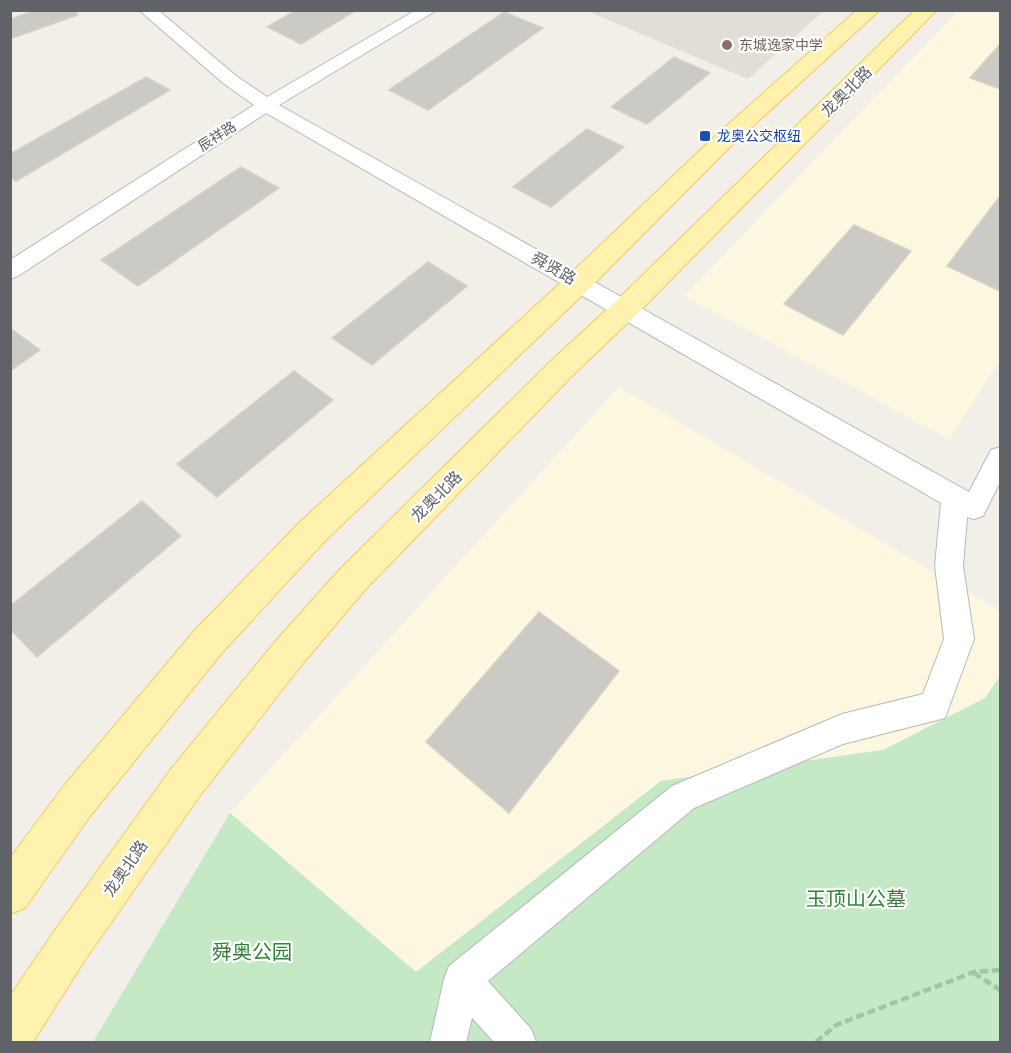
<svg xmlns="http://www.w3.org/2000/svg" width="1011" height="1053" font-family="Raleway,'Noto Sans SC',sans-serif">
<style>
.commercial{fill:#fef7e0}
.education{fill:#e1ded6}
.green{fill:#c5e8c5}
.building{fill:#cccac5;stroke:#d6d1c6;stroke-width:1.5}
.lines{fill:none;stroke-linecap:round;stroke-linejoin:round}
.minor-casing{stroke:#b5b8bc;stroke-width:2}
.major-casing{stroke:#f2c960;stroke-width:2}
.path{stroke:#9cc7a9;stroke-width:4.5;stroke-dasharray:8 4;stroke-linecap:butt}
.minor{fill:#fff;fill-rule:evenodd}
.major{fill:#fff2af;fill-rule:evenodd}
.education-dot{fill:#8d6e63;stroke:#fff;stroke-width:2}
.transit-dot{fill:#1a4fb4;stroke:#fff;stroke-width:2}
.labels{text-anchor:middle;stroke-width:4.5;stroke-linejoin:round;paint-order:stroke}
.far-education-label{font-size:14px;fill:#785e54;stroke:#fff;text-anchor:start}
.far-street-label{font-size:14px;fill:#5f6368;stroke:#fff}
.far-transit-label{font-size:14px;fill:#164399;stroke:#fff;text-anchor:start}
.street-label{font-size:16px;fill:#5f6368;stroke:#fff}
.near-park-label{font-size:20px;fill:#348238;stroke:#fff}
</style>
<rect width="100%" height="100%" fill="#f1efe8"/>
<path class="commercial" d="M958,11h42v349l-51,79 -265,-143z
M619,387l381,224v65l-15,22 -102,52 -222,31 -245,191 -186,-159z"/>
<path class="education" d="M587,11h236l-75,68z"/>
<path class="green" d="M1000,676v366h-907l137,-229 186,159 245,-191 222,-31 102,-52z"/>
<path class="building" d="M36,10h38l4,5 -68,24v-20z
M296,10h61l-56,34 -34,-17z
M504,12l39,16 -115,82 -39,-20z
M1000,44v45l-30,-11z
M674,57l36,16 -63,51 -36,-17z
M146,77l24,13 -154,91 -6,-4v-23z
M587,129l37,18 -73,60 -38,-20z
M241,167l38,21 -141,98 -37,-26z
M1000,196v95l-53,-25z
M854,225l57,26 -68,84 -59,-31z
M428,262l39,24 -95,79 -40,-27z
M10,328l30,22 -30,21z
M294,371l39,29 -116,97 -40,-33z
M142,501l39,35 -144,121 -27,-28v-23z
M539,612l80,59 -110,142 -83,-71z"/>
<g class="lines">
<g class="minor-casing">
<path id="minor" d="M139,10h19l77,65 32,22 149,-87h21l-158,95 690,387 22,-42 9,-3v35l-17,34 -9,3 -7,-2 -4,49 11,73 -29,79 -102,26 -149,64 -206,173 43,48 5,13h-42l-22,-24 -6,24h-36l14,-63 5,-13 223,-180 170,-72 81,-20 21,-55 -9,-73 6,-63 -675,-390 -248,163 -8,3v-19l244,-155 -31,-22z"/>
</g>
<g class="major-casing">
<path id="major" d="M857,10h23l-150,137 -141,142 -264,252 -104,113 -130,161 -66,93 -15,6v-56l53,-71 132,-157 106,-109 268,-246 145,-138z
M915,10h22l-301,305 -63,60 -209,216 -64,76 -101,130 -114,163 -52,82h-23v-46l45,-66 116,-161 103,-126 66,-74 213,-210 63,-58z"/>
</g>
<path class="path" d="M974,973l26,17
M816,1042l20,-17 138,-53 26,-2"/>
<use href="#minor" class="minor"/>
<use href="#major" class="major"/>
</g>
<circle class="education-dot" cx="727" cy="45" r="6"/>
<rect class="transit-dot" x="699" y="130" width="12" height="12" rx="3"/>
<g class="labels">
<g class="far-education-label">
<text x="739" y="50">东城逸家中学</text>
</g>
<g class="far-street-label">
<text transform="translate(217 136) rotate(-33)" y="5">辰祥路</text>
</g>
<g class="far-transit-label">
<text x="717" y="141">龙奥公交枢纽</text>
</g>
<g class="street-label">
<text transform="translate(846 91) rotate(-45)" y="6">龙奥北路</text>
<text transform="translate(554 268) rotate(29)" y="6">舜贤路</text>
<text transform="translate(436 496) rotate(-45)" y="6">龙奥北路</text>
<text transform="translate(125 868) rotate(-55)" y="6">龙奥北路</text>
</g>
<g class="near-park-label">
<text x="856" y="906">玉顶山公墓</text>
<text x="252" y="959">舜奥公园</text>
</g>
</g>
<rect width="1011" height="1053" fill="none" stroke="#5f6368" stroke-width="24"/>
</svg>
